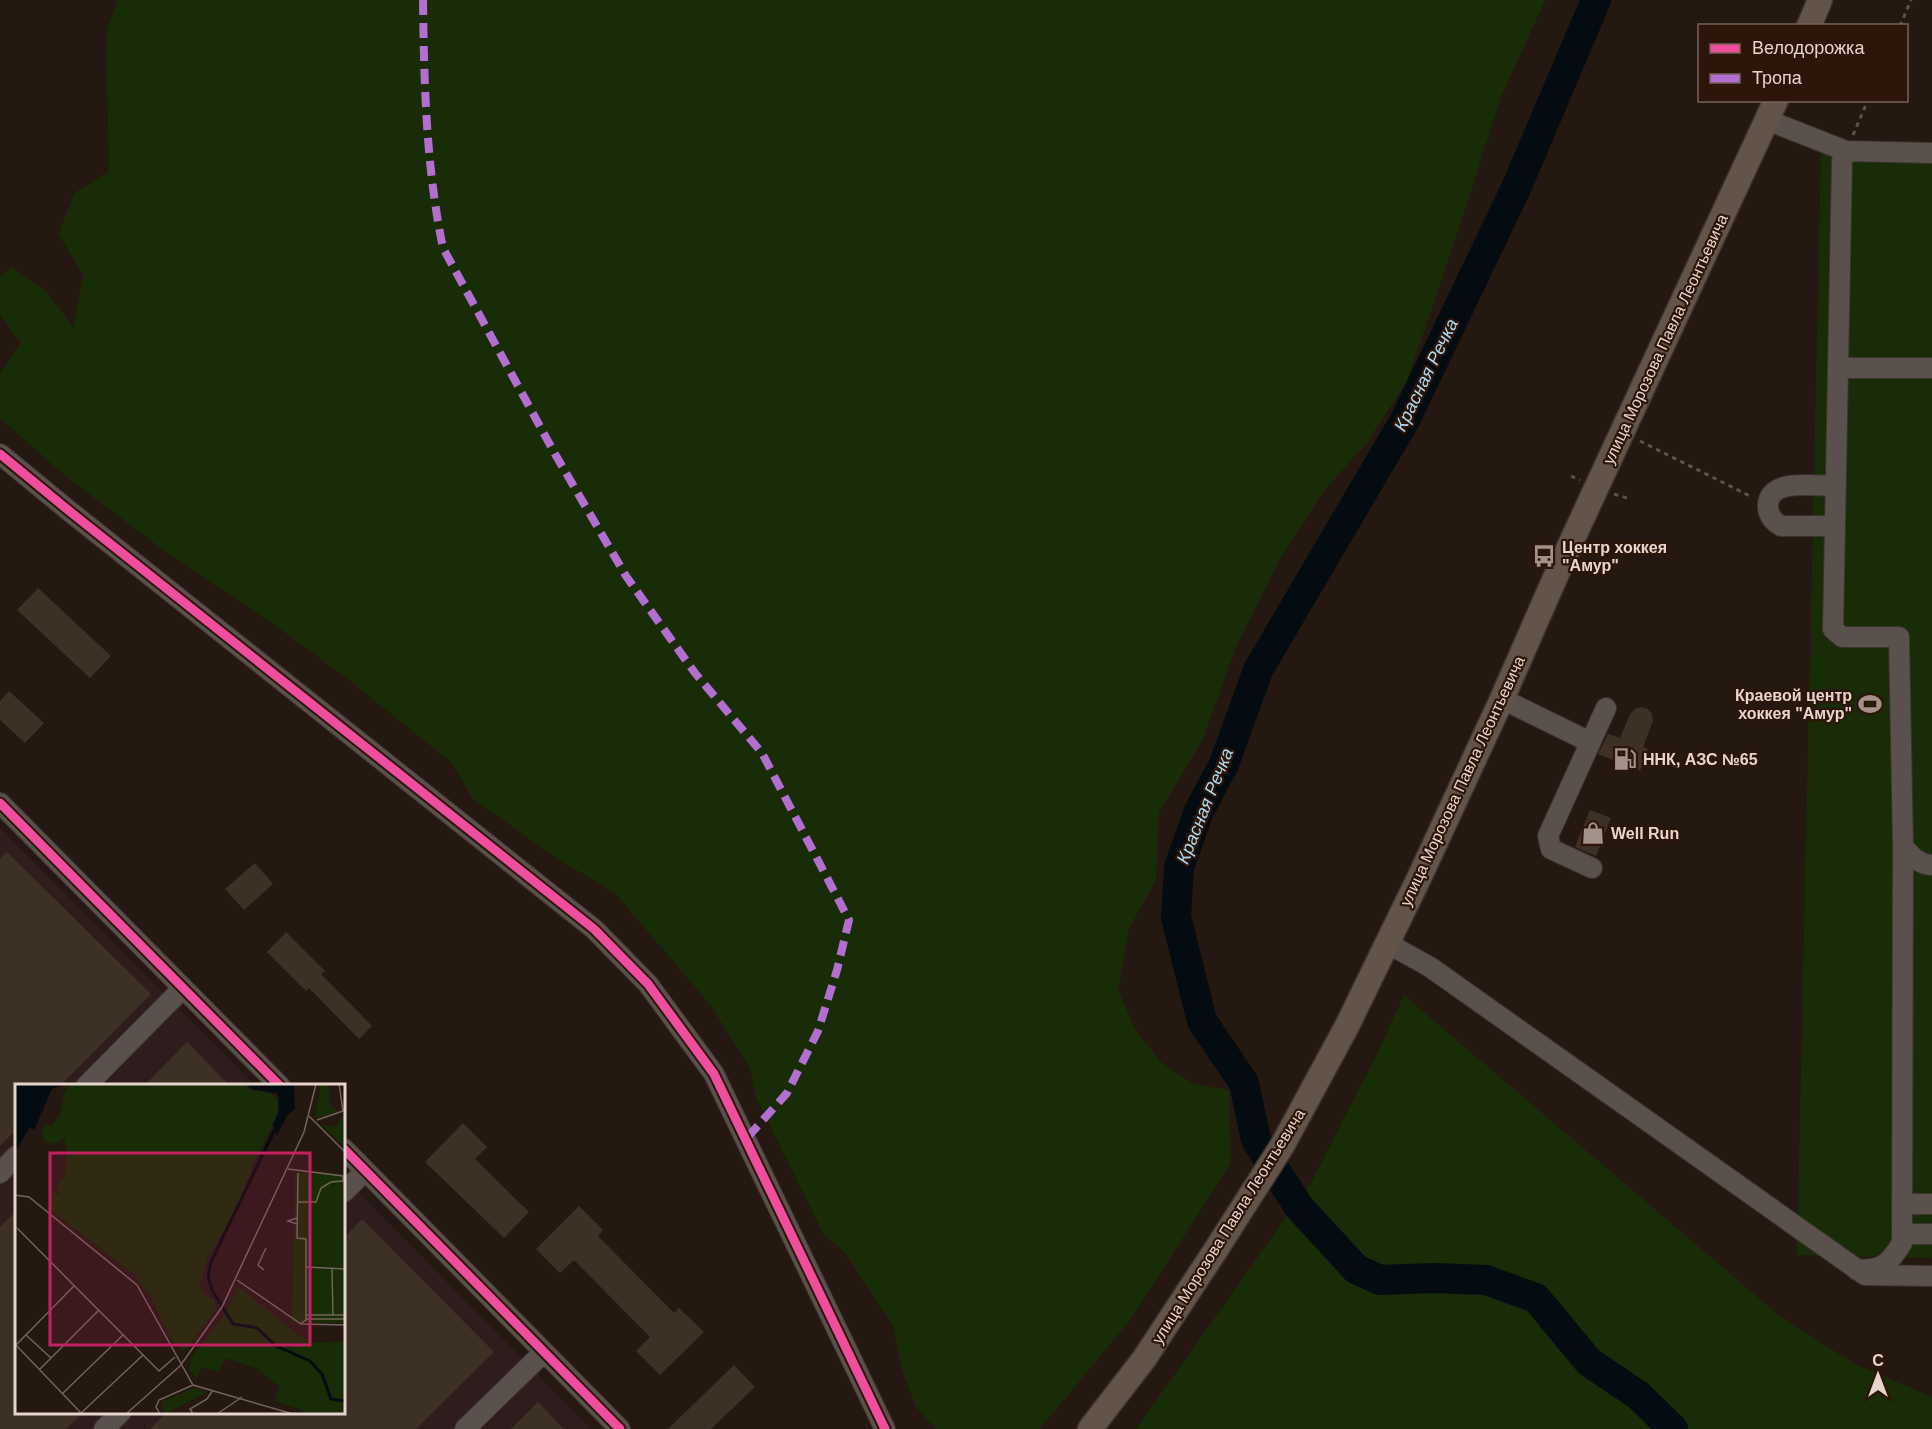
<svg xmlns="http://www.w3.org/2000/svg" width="1932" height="1429" font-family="Arial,sans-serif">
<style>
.industrial{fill:#2f1c1c}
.green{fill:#182c07}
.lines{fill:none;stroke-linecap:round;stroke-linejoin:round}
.river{stroke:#040b11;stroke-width:30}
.building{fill:#3d3126}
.minor-casing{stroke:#3d322e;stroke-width:22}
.major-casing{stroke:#3d322e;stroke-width:27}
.path{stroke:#5c534d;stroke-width:3;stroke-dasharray:4.5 4.5;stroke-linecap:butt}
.minor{stroke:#5b514c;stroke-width:20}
.major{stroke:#63544a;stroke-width:24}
.quiet{stroke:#b36fd0;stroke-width:8;stroke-dasharray:15 8;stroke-linecap:butt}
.cycleway-casing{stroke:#2d1509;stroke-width:13}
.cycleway{stroke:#ef4d9e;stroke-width:9}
.labels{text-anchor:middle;stroke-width:4.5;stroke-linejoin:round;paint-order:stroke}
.street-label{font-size:16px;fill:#e6d4cd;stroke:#2d1509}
.poi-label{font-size:16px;font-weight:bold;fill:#e6d4cd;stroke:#2d1509;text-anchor:start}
.water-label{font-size:18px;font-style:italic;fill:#abdaf4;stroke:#2d1509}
.inset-river{fill:none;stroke:#040b11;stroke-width:3}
.inset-road{fill:none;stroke:#72635c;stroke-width:1.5}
.view{fill:#c42161;fill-opacity:0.15;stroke:#c42161;stroke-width:3}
.inset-edge{fill:none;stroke:#e6d4cd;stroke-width:3}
</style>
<rect width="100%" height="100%" fill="#251811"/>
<path class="industrial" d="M0,827l254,258 -238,1v326h328v-235l247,252h-591z"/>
<path class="green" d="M118,0h1427l-44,97 -45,140 -49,144 -39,60 -45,51 -43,67 -44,88 -33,92 -44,74 -3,68 -27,47 -11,62 18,41 25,31 32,22 36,6 2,73 -100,156 -91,110h-104l-20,-22 -14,-37 -9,-44 -47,-72 -23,-21 -67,-136 -6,-29 -41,-65 -95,-111 -53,-31 -88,-62 -21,-36 -108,-87 -75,-55 -103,-69 -98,-74 -68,-60v-45l21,-30 -21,-28v-38l11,-10 34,23 29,38 9,-53 -24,-41 15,-41 35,-21 -3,-140z
M1821,150l111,3v1105l-135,-3z
M1404,995l377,322 74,47 77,33v32h-796l177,-250 65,-127z"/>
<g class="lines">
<path class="river" d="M1596,0l-79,186 -112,234 -147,250 -34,94 -25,47 -20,56 -3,50 26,104 42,62 12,57 43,67 57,62 24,11 54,-2 52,2 50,18 53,64 49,33 35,34"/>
</g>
<path class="building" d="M38,588l73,68 -21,22 -73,-68z
M9,691l35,32 -19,20 -25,-23v-19z
M1642,707l6,2 4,5 1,7 -10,26 5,2 -8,22 -42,-17 10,-20 12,4 10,-24 5,-5z
M1590,810l21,8 -15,38 -21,-9z
M7,852l144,142 -91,92h-44v44l-16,16v-288z
M255,863l18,21 -29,26 -19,-21z
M286,932l39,39 -4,3 51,52 -13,13 -50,-51 -3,3 -39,-39z
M187,1042l43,44h-86z
M463,1123l24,24 -12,12 54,53 -25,26 -79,-76z
M579,1206l24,24 -5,6 76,77 5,-5 25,24 -44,43 -24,-24 14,-14 -76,-77 -14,13 -24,-24z
M16,1211v202h67l-17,16h-66v-202z
M362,1219l132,133 -78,77h-266l16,-16h178v-175z
M734,1365l21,22 -44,42h-43z
M538,1402l26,27h-53z"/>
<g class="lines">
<g class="minor-casing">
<path id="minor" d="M1767,120l79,31 86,2
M1846,151l-4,10 -9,468 9,8h57l4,209 -1,397c-13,21 -19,27 -45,27
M1839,368h93
M0,454l68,56 526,419 54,55 66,90 171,355
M1835,526h-54c-7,-4 -12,-9 -13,-18 -2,-31 47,-22 68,-22
M1502,699l88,43
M0,803l280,283
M1903,846c8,10 15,18 29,19
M1592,868l-41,-19 -3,-13 58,-128
M1387,943l43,24 435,308 67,1
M86,1086l97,-98
M344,1149l276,280
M0,1173l16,-17
M344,1192l21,-21
M1902,1204h30
M1902,1234h30
M104,1429l17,-17
M465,1429l79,-77"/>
</g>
<g class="major-casing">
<path id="major" d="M1809,26l11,-26
M1090,1429l54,-70 73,-111 65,-102 65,-120 73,-150 82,-177 60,-137 214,-462"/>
</g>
<path class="path" d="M1900,26l11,-26
M1853,135l15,-35
M1640,441l112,56
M1571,476l9,4
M1614,494l16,5"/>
<use href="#minor" class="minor"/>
<use href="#major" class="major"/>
<path class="quiet" d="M423,0c1,83 3,167 20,248l112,206 71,122 69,97 67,80 87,167 -12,50 -19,61 -31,62 -41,46"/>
<g class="cycleway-casing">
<path id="cycleway" d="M0,454l68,56 526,419 54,55 66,90 171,355
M0,803l280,283
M344,1149l276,280"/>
</g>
<use href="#cycleway" class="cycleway"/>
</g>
<defs>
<g id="bus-bare" transform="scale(1.8)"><path d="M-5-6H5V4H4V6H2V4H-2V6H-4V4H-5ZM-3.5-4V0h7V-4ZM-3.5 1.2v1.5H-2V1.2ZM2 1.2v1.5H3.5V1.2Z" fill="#a2928b" stroke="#2d1509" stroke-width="2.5" paint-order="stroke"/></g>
<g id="stadium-bare" transform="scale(1.8)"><path d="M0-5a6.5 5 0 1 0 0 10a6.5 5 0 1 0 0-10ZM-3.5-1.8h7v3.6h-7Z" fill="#a2928b" stroke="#2d1509" stroke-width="2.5" paint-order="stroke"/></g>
<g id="fuel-bare" transform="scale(1.8)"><path d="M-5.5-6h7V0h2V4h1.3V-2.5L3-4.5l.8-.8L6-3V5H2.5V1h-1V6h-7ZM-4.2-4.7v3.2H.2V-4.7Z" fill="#a2928b" stroke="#2d1509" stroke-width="2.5" paint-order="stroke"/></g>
<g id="shop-bare" transform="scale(1.8)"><path d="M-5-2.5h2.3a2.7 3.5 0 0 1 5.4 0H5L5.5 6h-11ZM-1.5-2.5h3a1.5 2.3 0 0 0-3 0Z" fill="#a2928b" stroke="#2d1509" stroke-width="2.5" paint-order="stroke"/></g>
</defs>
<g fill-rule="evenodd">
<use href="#bus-bare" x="1544" y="556"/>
<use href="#stadium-bare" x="1870" y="704"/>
<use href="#fuel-bare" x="1625" y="759"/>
<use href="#shop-bare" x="1593" y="833"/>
</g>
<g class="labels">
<g class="street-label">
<text transform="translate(1665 339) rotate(-65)" y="6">улица Морозова Павла Леонтьевича</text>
<text transform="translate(1462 781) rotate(-65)" y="6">улица Морозова Павла Леонтьевича</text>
<text transform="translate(1228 1226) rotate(-58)" y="6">улица Морозова Павла Леонтьевича</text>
</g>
<g class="poi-label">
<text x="1562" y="553">Центр хоккея<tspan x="1562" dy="18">"Амур"</tspan></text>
<text x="1852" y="701" text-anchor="end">Краевой центр<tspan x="1852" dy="18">хоккея "Амур"</tspan></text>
<text x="1643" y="765">ННК, АЗС №65</text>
<text x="1611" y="839">Well Run</text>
</g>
<g class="water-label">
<text transform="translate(1426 375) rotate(-64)" y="6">Красная Речка</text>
<text transform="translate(1205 806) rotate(-68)" y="6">Красная Речка</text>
</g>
</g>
<g transform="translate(15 1084)">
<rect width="330" height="330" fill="#251811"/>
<path d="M55,0h172l11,7h15l10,10 -1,15 -25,50 -13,38 -33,58 -6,24 6,10 9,4 1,9 -29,40 -5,1 -9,-8 -22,-45 -18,-24 -86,-66 6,-8 -5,-7 3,-3 9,7 -2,-12 7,-8 2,-25 -3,-13 -8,6 -12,-3 -1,-12 2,-5 6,2 10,-13 3,-19zM306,0h8l1,22 9,6 -24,6zM328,30h2v33l-24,-23 16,3zM280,89l50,1v149l-53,-1zM224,203l61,49 15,7 30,-2v73h-32l-38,-13 4,-15 -23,-18 -30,-10 -8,14 -16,-5 -5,11 -8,-8 2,-12 36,-47zM179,304l13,4 -42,22 -4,-12z" fill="#182c07"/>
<path d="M0,0h45l1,2 -9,3 -18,41 -4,-3 -15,25zM231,0h48l1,25 -7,5 -11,21 -4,-11 6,-13 -1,-17 -27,-5z" fill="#040b11"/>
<path class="inset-river" d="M260,45l-64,133 -3,14 4,14 21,34 24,4 19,18 34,15 12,13 9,25 14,2"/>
<path class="inset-road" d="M294,32l36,36M302,36l26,-9 -4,-27M273,85l55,7v5l-12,1 -10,6 -5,14h-19M283,89l-1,65 9,1v81l-6,4M0,111l14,2 108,88 56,100 100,29M282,140l-9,-3 9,-3M2,144l142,143 16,-14M292,183l38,2M317,185l1,46M249,186l-6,-5 8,-17M222,196l64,44 44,1M291,231h39M291,235h39M11,251l25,23M0,260l67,70M1,261l58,-59M24,286l60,-60M47,310l61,-59M65,330l63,-59M111,330l54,-48 42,-59 82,-175 12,-48M145,330l-4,-7 3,-7 34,-15M178,330l-3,-5 17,-10 6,-9M202,330l25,-17"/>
<path class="view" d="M35,69h260v192h-260z"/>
<rect width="330" height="330" class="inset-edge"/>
</g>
<rect x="1698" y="24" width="210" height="78" fill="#2d1509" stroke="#776157" stroke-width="1.5"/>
<rect x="1710" y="44" width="30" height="9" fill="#ef4d9e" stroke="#776157" stroke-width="1.5"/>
<text x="1752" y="54" font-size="18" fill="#e6d4cd">Велодорожка</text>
<rect x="1710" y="74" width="30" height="9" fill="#b36fd0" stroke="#776157" stroke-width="1.5"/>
<text x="1752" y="84" font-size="18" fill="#e6d4cd">Тропа</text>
<g transform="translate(1878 1375)" stroke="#2d1509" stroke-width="4.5" paint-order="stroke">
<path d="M0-4.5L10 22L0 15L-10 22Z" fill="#e6d4cd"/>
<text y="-9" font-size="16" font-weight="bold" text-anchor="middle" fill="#e6d4cd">С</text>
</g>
</svg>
